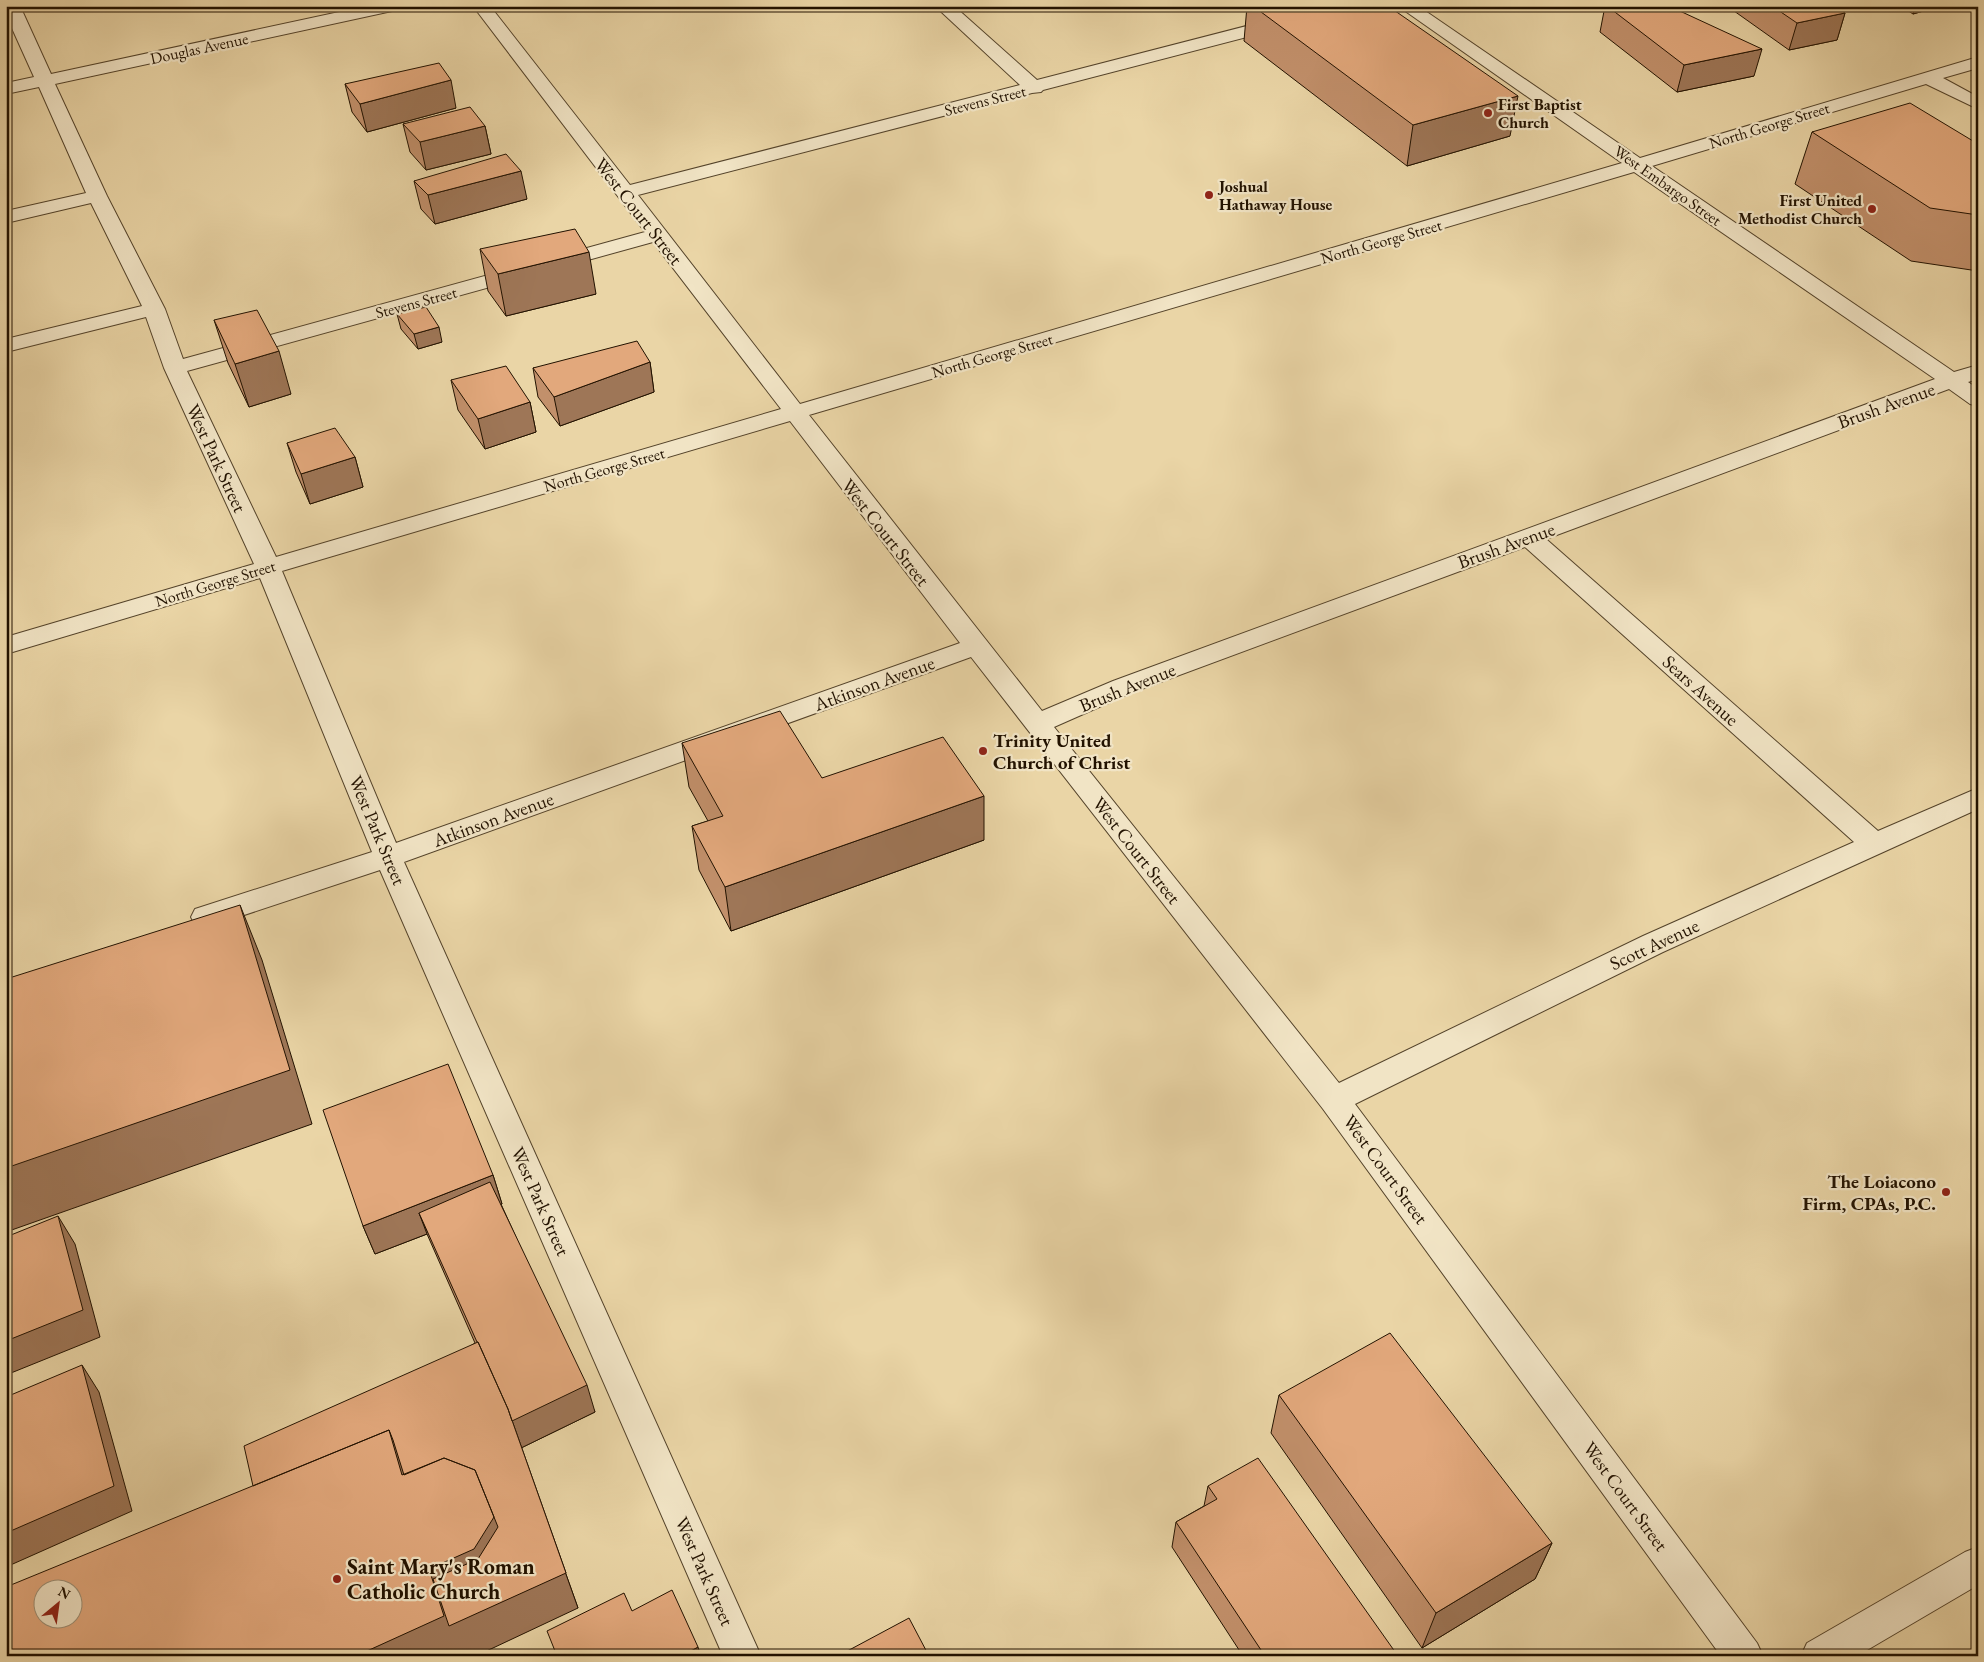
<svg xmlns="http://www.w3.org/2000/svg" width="1984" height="1662" font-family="'EB Garamond',serif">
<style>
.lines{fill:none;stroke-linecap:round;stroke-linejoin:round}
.minor-casing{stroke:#54432a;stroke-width:2}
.minor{fill:#f1e4c5;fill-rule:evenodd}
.wall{fill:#c2906b;stroke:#221200}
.shaded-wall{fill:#9e7657;stroke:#221200}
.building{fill:#e2a87c;stroke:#221200;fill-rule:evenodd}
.poi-dot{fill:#8f2418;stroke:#f1e4c5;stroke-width:2}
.labels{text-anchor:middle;stroke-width:4.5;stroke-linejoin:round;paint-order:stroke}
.far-street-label{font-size:16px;fill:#221200;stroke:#f1e4c5}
.far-poi-label{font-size:16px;font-weight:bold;fill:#221200;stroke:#f1e4c5;text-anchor:start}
.street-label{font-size:19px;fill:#221200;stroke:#f1e4c5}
.poi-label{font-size:19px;font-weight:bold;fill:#221200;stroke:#f1e4c5;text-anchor:start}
.near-poi-label{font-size:22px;font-weight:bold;fill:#221200;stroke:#f1e4c5;text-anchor:start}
</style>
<rect width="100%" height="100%" fill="#ead5a6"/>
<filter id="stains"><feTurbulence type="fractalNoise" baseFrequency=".004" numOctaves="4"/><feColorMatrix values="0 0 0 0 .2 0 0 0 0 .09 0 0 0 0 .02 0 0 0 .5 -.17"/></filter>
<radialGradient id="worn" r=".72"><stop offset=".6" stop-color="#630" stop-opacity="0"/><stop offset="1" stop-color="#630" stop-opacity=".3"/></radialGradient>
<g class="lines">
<g class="minor-casing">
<path id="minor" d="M6,6h14l31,68 316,-68h33l-2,4 -6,1 -337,73 52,112 58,113 18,50 462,-127 -172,-226h17l140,179 390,-100 -85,-79h19l83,74 287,-74h29l-2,4 -308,80 -2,2 -9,1 -394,102 162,209 822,-241 -224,-157h20l222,152 338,-101v11l-35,10 35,19v12l-52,-25 -274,82 302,206 24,-7v14l-10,3 10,7v17l-8,-2 -21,-15 -403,150 332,292 100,-43v21l-315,143 -308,152 402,539 6,13h-42l-398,-547 -352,-452 -567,205 357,794h-38l-343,-786 -175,58 -10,-3 -4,-8 4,-8 177,-57 -112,-274 -254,76v-17l248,-73 -90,-196 -18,-51 -140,35v-13l136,-33 -51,-103 -85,20v-12l80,-18 -47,-106 -33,7v-11l28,-6 -28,-62zM1634,172l301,207 -822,302 -71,30 -233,-296zM653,242l128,167 -505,148 -89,-186zM790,421l170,222 -564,200 -114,-272zM1525,547l329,295 -211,94 -304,147 -285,-356 77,-34z
M1978,1547v38l-121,71h-56l6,-13 158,-91z"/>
</g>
<use href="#minor" class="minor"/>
</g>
<path class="wall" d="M1247,6h141l122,130 -103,30 -163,-125z
M1605,6h64l85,70 -77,16 -77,-60z
M1727,6h108l10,7 -8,27 -48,10z
M1901,6h40l-28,8z
M345,84l111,24 -89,24 -15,-20z
M403,124l82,2 6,28 -65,16 -16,-18z
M1812,132l166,12v127l-67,-10 -116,-77z
M414,181l113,18 -92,25 -14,-15z
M480,249l116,45 -90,22 -18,-25z
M397,314l45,28 -24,7 -17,-20z
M214,320l77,74 -42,13 -21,-44z
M650,362l4,30 -94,34 -22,-29 -5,-29z
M451,380l79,22 6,30 -51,17 -27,-39z
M287,443l68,14 8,30 -53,17 -14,-32z
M682,743l140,35 162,62 -253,91 -32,-61 -7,-44 16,-5 -19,-34z
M493,1175l9,29h-1l94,208 -74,36 57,160 -325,-122 222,-143 -48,-109 -52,20 -12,-28z
M1279,1395l273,148 -17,36 -113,69 -151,-215z
M1208,1486l190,170h-155l-71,-109 4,-25 28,-16z"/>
<path class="shaded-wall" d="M1916,6h25l-28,8z
M1845,13l-8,27 -48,10 8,-27z
M1762,49l-8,27 -77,16 7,-27z
M451,80l5,28 -89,24 -7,-28z
M1518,96l-8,40 -103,30 6,-41z
M485,126l6,28 -65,16 -6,-28z
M521,171l6,28 -92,25 -7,-29z
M589,252l7,42 -90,22 -8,-42z
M439,327l3,15 -24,7 -4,-15z
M279,351l12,43 -42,13 -14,-43z
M650,362l4,30 -94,34 -6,-29z
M530,402l6,30 -51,17 -7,-30z
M355,457l8,30 -53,17 -9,-30z
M984,796v44l-253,91 -6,-44z
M240,905l22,55 50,164 -306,108v-64z
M493,1175l9,29 -74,29 -9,-20 8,21 -52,20 -12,-28z
M58,1216l17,28 25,93 -94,38v-34z
M82,1365l17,27 33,119 -126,56v-34z
M587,1385l8,27 -74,36 57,160 -102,48h-120l73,-87 65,-52 72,56 -58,-164z
M389,1430l22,48 -134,57z
M1552,1543l-17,36 -113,69 14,-35z
M698,1647l3,9h-19z"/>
<path class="building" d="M1253,6h135l130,90 -105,29z
M1607,6h62l93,43 -78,16z
M1772,6h63l10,7 -48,10z
M439,63l12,17 -91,24 -15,-20z
M1910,103l68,41v71l-48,-7 -118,-76z
M470,107l15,19 -65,16 -17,-18z
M506,154l15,17 -93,24 -14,-14z
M575,229l14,23 -91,22 -18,-25z
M426,307l13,20 -25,7 -17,-20z
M257,310l22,41 -44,13 -21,-44z
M637,341l13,21 -96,35 -21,-29z
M506,366l24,36 -52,17 -27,-39z
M335,428l20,29 -54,17 -14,-31z
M780,711l42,67 121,-41 41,59 -259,91 -33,-61 31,-10 -41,-73z
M240,905l50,165 -284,98v-189z
M448,1064l45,111 -130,51 -40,-116z
M490,1182l97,203 -75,36 -4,-12 -30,-67h-1l-58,-129z
M58,1216l25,94 -77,31v-104z
M1390,1333l162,210 -116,70 -157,-218z
M478,1342l30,67 58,164 -117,53 -16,-47 45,-20 20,-32 -23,-57 -31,-12 -40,17 -11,-35 -4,-10 -136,56 -9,-40z
M82,1365l32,121 -108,47v-136z
M389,1430l13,45 42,-17 31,12 19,47 -20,32 -45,20 15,47 -88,40h-350v-69zM42,1590h30v30h-30z
M1258,1458l140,198h-133l-89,-134 41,-23 -9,-13z
M672,1590l26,57 -16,9h-125l-10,-25 77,-38 8,18z
M909,1618l20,38h-91z"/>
<g class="poi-dot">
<circle cx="1488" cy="113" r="5"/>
<circle cx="1209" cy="195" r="5"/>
<circle cx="1872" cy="209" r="5"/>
<circle cx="983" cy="751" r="5"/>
<circle cx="1946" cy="1192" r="5"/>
<circle cx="337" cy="1579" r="5"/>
</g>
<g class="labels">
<g class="far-street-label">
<text transform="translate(199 48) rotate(-12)" y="6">Douglas Avenue</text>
<text transform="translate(985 100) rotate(-14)" y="6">Stevens Street</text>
<text transform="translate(1769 125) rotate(-17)" y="6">North George Street</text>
<text transform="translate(1668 185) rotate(35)" y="6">West Embargo Street</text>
<text transform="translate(1381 241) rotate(-16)" y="6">North George Street</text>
<text transform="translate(416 302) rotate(-15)" y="6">Stevens Street</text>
<text transform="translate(992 355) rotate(-16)" y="6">North George Street</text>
<text transform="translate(604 469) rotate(-16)" y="6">North George Street</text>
<text transform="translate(215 583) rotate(-17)" y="6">North George Street</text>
</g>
<g class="far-poi-label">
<text x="1498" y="110">First Baptist<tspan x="1498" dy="18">Church</tspan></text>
<text x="1219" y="192">Joshual<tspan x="1219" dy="18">Hathaway House</tspan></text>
<text x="1862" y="206" text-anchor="end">First United<tspan x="1862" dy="18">Methodist Church</tspan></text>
</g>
<g class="street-label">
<text transform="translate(639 211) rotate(52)" y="7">West Court Street</text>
<text transform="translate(1886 405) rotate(-20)" y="7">Brush Avenue</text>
<text transform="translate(217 458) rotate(65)" y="7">West Park Street</text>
<text transform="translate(886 532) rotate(52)" y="7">West Court Street</text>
<text transform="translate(1506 545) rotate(-20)" y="7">Brush Avenue</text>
<text transform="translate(874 683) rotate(-20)" y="7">Atkinson Avenue</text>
<text transform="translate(1127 687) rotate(-22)" y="7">Brush Avenue</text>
<text transform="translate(1701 690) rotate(42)" y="7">Sears Avenue</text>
<text transform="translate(493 819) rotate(-20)" y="7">Atkinson Avenue</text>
<text transform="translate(378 830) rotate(67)" y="7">West Park Street</text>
<text transform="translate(1137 850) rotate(52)" y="7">West Court Street</text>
<text transform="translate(1654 944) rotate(-25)" y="7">Scott Avenue</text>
<text transform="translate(1386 1169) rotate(54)" y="7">West Court Street</text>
<text transform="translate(541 1201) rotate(66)" y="7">West Park Street</text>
<text transform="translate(1626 1496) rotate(54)" y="7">West Court Street</text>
<text transform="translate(705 1571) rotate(66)" y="7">West Park Street</text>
</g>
<g class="poi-label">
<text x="993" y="747">Trinity United<tspan x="993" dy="22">Church of Christ</tspan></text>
<text x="1936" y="1188" text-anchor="end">The Loiacono<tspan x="1936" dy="22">Firm, CPAs, P.C.</tspan></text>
</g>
<g class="near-poi-label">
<text x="347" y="1574">Saint Mary's Roman<tspan x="347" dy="25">Catholic Church</tspan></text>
</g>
</g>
<rect width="1984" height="1662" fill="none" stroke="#ead5a6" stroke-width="25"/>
<rect x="8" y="8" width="1969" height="1647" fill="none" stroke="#221200" stroke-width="2.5"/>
<rect x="12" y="12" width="1959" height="1637" fill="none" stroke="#221200"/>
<g transform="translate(58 1604) rotate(29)"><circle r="24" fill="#f1e4c5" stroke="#9e9076"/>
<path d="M0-4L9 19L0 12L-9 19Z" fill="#8f2418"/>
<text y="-8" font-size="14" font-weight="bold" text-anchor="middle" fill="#221200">N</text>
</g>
<rect width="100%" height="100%" filter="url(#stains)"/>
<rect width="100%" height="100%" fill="url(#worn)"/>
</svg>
